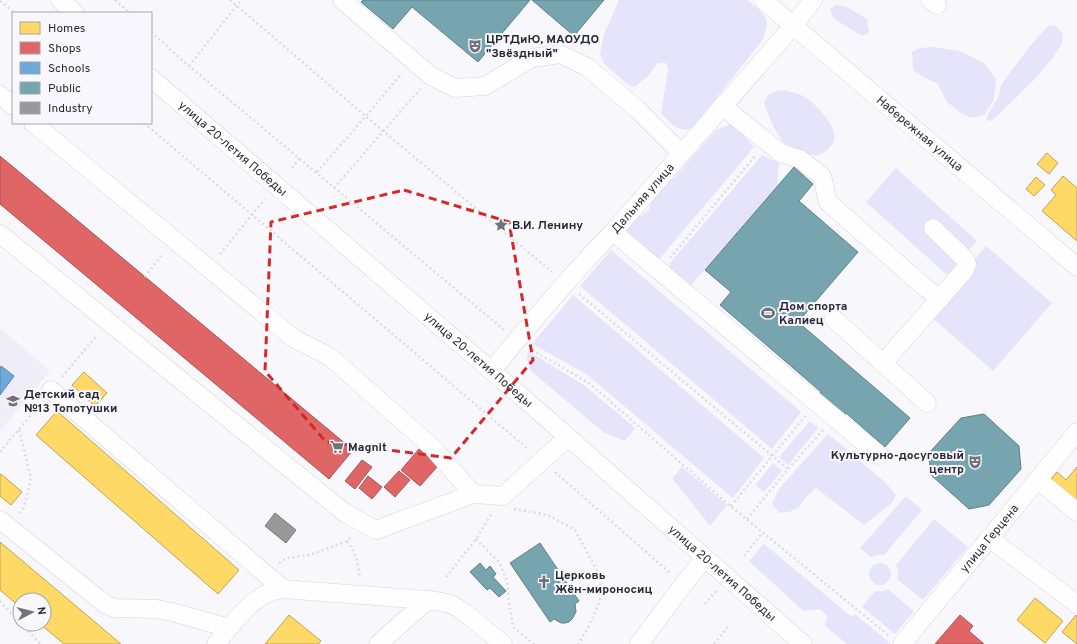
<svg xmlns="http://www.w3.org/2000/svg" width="1077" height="644" font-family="Overpass,sans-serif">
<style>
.built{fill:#eeedf8}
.green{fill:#e5e4fb}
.homes{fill:#ffd966;stroke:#bfa458}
.shops{fill:#e06666;stroke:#a95458}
.schools{fill:#6fa8dc;stroke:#5a82aa}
.public{fill:#76a5af;stroke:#5f808b}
.industry{fill:#999;stroke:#78787b}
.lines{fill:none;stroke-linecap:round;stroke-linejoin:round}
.minor-casing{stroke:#d4d4db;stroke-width:19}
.path{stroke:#ddddde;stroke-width:2.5;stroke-dasharray:2 3;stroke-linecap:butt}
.minor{stroke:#fefeff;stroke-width:18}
.marked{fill:none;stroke:#d62828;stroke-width:3;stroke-dasharray:8 5;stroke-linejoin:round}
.labels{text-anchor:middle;stroke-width:4;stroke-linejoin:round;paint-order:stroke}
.poi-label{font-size:12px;font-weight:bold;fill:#2a2a36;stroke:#f7f7fd;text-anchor:start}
.street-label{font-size:12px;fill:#2a2a36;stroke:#f7f7fd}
</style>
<rect width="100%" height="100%" fill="#f8f8fc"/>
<path class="built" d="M0,328l50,43 -50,60z"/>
<path class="green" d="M619,0h128c17,14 26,17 15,41l-69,86c-13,8 -24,-5 -32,-14l7,-43 -2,-7h-8l-10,13 -14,11 -6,-2 -24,-21 -4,-10 4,-20z
M835,5c12,0 22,8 32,14l2,13 -7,4 -28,-17 -4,-9z
M1055,25l8,9 -1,9 -10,16 -18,21 -38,37 -6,4 -4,-1 3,-8 10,-16 2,-11 11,-15 18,-24 18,-20z
M934,47l26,4 24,12 12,16 -2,20 -9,15 -12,4 -11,-4 -15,-12 -10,-19 -8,-3 -16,-10 -1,-18 8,-4z
M784,90c6,2 15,3 21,7 12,8 40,35 25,50 -3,4 -9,6 -13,9 -11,-2 -23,-6 -32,-13 -8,-6 -18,-31 -21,-40l4,-8 8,-4z
M731,124l10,8 13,15 -98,116 -37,-33 30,-20 5,-18 22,-16 40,-46z
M762,155l17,8 -2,23 -91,105 -20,-16 5,-13z
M896,168l81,73 -30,34 -81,-73z
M986,246l66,57 -59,68 -65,-57z
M611,250l190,162 -29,37 -192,-163z
M573,295l191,163 -16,21 -15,19 -147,-124 -54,-30z
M528,351l56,34 51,43 -10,13 -22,-9 -73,-62 -3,-11z
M810,421l8,7 -30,37 -9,-8z
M828,434l57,48 11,13 -4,8 -28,22 -48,-37 -9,8 -9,12 -9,4 -10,1 -7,-9 7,-15z
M773,463l9,8 -18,21 -9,-7z
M682,467l45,38 -17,21 -38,-48z
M906,496l16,14 -38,45h-6l-7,2 -11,-9z
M934,519l34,28 -45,53 -26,-21 1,-7 -2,-7z
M764,544l88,73 3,-3 36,30h-44l-22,-18 2,-10 -7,-7 -17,2 -54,-50z
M869 574a11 11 0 1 1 22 0a11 11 0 1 1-22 0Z
M888,589l26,22 -19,23 -33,-27 13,-16c5,1 9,0 13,-2z"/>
<path class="homes" d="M1047,153l11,10 -9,11 -12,-10z
M1063,176l14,12v53l-35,-30 14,-16 -5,-5z
M1036,177l9,8 -11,11 -8,-7z
M84,372l23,21 -12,13 -23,-21z
M57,411l182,159 -21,24 -182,-159z
M1077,467v40l-29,-24 9,-11 9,8z
M1,474l21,18 -11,13 -11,-9v-21z
M0,542l121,102h-57l-24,-20h4v-24h-24v7l-20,-17z
M1035,598l28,23 -18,22 -28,-23z
M289,615l32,26 -3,3h-53z
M1076,615l1,1v28l-15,-12z"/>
<path class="shops" d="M0,156l353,294 -24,29 -329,-275z
M419,449l19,17 -18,20 -19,-16z
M362,460l10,7 -17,22 -10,-8z
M399,471l11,9 -15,17 -11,-10z
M368,476l14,11 -10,12 -13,-11z
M960,615l13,11 -4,5 15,13h-49z"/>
<path class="schools" d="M1,366l13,10 -14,19v-27z"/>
<path class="public" d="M363,0h167l-52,62 -66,-55 -19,22 -32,-27z
M532,0h72l-30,36z
M794,167l19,17 -14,17 59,51 -60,70 112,96 -25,29 -39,-34 -6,7 -25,-21 6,-7 -101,-87 11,-13 -26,-22z
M984,414l35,32 2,23 -32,36 -20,4 -37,-33 -4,-22 33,-36z
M540,543l39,58 -4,3 1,8 -4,7 -3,3 -4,1h-4l-7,-4 -4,3 -40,-59z
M480,563l6,7 4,-4 6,8 -3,3 13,14 -7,6 -9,-9 -3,2 -17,-18z"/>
<path class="industry" d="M275,513l21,17 -10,13 -21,-17z"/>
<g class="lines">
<g class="minor-casing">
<g id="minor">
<path d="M60,0l15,13"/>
<path d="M342,0l89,76 24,12 30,-2 47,-28 28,-4 27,13 50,42 44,44"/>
<path id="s1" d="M763,0l314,267"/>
<path d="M930,0l7,5"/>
<path id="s2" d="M151,78l393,338 259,228"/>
<path d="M0,95l13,11"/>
<path d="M722,106l59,47 19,6 22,17 6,26 94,83 18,14"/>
<path d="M33,123l260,215 37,19 102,90 41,47"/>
<path d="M613,232l266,223"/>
<path d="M0,234l345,279 31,17 97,-36 30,2 65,-59"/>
<path d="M834,319l93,84"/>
<path d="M883,363l82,-93 2,-6 -2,-5 -32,-31"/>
<path id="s3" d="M491,371c40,-47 79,-96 122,-139l180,-206 20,-26"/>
<path d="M51,390l232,199"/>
<path d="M1038,480l39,32"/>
<path d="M0,520l105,84 9,4 43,1 15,3 57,16"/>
<path d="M989,538l88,66"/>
<path d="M216,644c13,-16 33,-43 52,-51 4,-2 11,-3 15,-4l145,11 14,2 11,3 11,7 39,32"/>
<path d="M378,644l50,-44"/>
<path d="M639,644l44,-59 22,-27"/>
<path id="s4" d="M902,644l175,-212"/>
</g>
</g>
<path class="path" d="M115,0l15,13
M230,0l153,131 169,141
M0,1l15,12
M151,32l38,34 315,264
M189,66l52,-66
M144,123l384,326
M292,168l8,-10
M317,172l49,-56 36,-43
M334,188l86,-99
M220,254l45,-55
M670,258l86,-103
M145,277l18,-24
M579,294l209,175
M532,350l57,33 139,121 160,131
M62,377l35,-42
M19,430l12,48 -7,29 -4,6
M0,452l41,-49
M555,472l115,101
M731,506l75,-91
M514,509l34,6 27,15 25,46v25l-13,29 -9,14
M747,519l41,-50 35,-39
M476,539l23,23 8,19 2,22 4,24 21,17
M347,541c9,11 11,23 13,37
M744,556l19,-24
M279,563l8,-5 23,-3 37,-14 5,-5
M446,577l30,-38 16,-26
M0,601l20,22
M705,604l11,-13
M21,624l20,20
M714,644l15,-18"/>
<use href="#minor" class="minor"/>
</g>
<path class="marked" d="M404,190l105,32 24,138 -82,98 -125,-16 -61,-71 6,-149z"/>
<defs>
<g id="theatre-bare" transform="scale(1.08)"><path d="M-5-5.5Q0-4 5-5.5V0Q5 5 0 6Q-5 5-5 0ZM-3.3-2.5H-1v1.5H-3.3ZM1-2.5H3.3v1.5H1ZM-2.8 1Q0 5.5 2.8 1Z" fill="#72727b" stroke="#f7f7fd" stroke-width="2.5" paint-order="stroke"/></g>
<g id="sight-bare" transform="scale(1.08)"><path d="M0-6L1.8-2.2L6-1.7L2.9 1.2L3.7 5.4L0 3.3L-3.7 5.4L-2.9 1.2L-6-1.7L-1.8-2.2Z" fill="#72727b" stroke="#f7f7fd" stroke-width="2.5" paint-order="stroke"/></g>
<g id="stadium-bare" transform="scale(1.08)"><path d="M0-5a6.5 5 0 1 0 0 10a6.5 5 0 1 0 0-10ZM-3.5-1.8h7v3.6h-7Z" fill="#72727b" stroke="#f7f7fd" stroke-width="2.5" paint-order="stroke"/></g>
<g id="school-bare" transform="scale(1.08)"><path d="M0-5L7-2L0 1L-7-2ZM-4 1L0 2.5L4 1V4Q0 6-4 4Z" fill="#72727b" stroke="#f7f7fd" stroke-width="2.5" paint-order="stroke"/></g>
<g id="supermarket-bare" transform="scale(1.08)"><path d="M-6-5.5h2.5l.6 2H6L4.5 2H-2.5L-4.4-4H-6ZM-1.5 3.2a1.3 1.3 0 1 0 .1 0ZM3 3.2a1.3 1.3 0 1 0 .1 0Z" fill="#72727b" stroke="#f7f7fd" stroke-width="2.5" paint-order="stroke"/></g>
<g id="church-bare" transform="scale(1.08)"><path d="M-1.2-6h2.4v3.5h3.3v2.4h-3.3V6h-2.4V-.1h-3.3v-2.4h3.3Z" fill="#72727b" stroke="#f7f7fd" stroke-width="2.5" paint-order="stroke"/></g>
</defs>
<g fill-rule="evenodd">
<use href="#theatre-bare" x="475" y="46"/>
<use href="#sight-bare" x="501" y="225"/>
<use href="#stadium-bare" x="768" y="313"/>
<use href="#school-bare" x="13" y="401"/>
<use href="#supermarket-bare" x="337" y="447"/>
<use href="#theatre-bare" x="975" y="462"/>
<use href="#church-bare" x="544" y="582"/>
</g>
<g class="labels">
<g class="poi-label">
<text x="486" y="43">ЦРТДиЮ, МАОУДО<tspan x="486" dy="14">"Звёздный"</tspan></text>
<text x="512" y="229">В.И. Ленину</text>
<text x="779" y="310">Дом спорта<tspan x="779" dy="14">Калиец</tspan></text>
<text x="24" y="398">Детский сад<tspan x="24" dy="14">№13 Топотушки</tspan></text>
<text x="348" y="451">Magnit</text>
<text x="964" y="459" text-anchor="end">Культурно-досуговый<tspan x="964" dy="14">центр</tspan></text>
<text x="555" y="579">Церковь<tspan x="555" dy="14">Жён-мироносиц</tspan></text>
</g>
<g class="street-label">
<text dy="4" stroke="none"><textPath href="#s1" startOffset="206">Набережная улица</textPath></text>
<text dy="4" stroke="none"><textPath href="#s2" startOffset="108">улица 20-летия Победы</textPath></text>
<text dy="4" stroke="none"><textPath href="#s3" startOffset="230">Дальняя улица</textPath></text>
<text dy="4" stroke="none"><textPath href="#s2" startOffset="432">улица 20-летия Победы</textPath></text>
<text dy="4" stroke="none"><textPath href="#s4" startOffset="137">улица Герцена</textPath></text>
<text dy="4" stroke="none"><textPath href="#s2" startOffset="756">улица 20-летия Победы</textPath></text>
</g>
</g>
<rect x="12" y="12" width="140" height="112" fill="#f7f7fd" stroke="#a5a5ad"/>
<rect x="20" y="22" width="20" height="12" fill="#ffd966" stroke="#a5a5ad"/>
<text x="48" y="32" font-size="12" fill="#2a2a36">Homes</text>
<rect x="20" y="42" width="20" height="12" fill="#e06666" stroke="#a5a5ad"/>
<text x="48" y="52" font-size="12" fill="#2a2a36">Shops</text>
<rect x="20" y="62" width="20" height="12" fill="#6fa8dc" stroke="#a5a5ad"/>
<text x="48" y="72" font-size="12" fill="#2a2a36">Schools</text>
<rect x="20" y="82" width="20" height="12" fill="#76a5af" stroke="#a5a5ad"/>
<text x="48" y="92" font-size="12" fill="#2a2a36">Public</text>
<rect x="20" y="102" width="20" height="12" fill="#999999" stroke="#a5a5ad"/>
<text x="48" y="112" font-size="12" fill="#2a2a36">Industry</text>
<g transform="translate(32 612) rotate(83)"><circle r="19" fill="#f7f7fd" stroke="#a5a5ad"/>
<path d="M0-3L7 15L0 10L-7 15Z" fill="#72727b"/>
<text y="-6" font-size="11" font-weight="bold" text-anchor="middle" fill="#2a2a36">N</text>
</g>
</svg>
